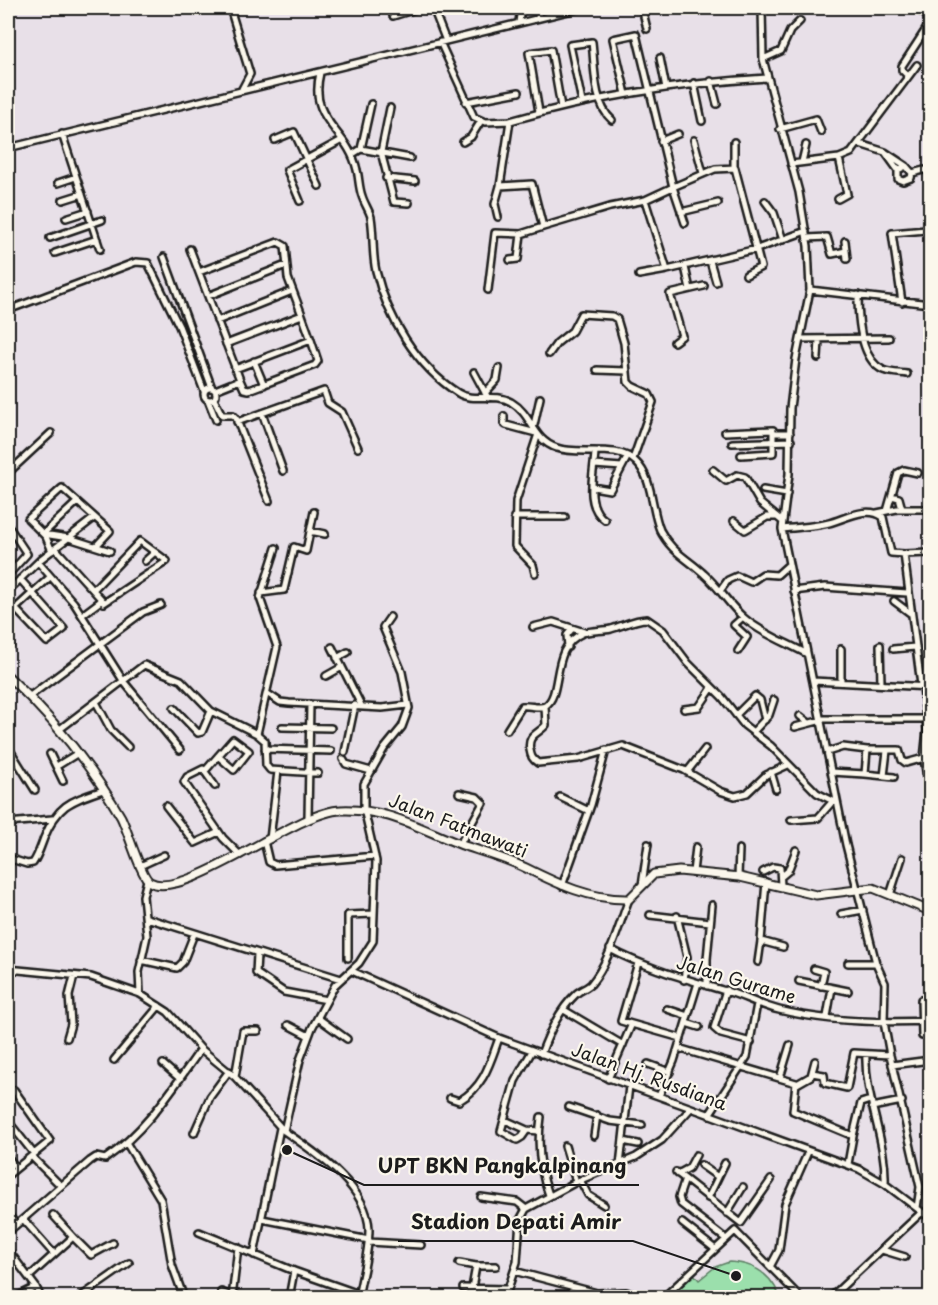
<svg xmlns="http://www.w3.org/2000/svg" width="938" height="1305" font-family="'Playpen Sans',sans-serif">
<style>
.green{fill:#9bdfac;stroke:#5c7e64;stroke-width:1.5}
.lines{fill:none;stroke-linecap:round;stroke-linejoin:round}
.minor-casing{stroke:#1c1c1c;stroke-width:10}
.tertiary-casing{stroke:#1c1c1c;stroke-width:11}
.minor{stroke:#fbf7ec;stroke-width:5}
.tertiary{stroke:#fbf7ec;stroke-width:7}
.labels{text-anchor:middle;stroke-width:4.5;stroke-linejoin:round;paint-order:stroke}
.street-label{font-size:18px;fill:#1c1c1c;stroke:#fbf7ec}
.leader{fill:none;stroke:#1c1c1c;stroke-width:2}
.callout-dot{fill:#1c1c1c;stroke:#fbf7ec;stroke-width:2}
.callout-label{font-size:20px;text-anchor:middle;font-weight:bold;fill:#1c1c1c;stroke:#fbf7ec;stroke-width:4.5;stroke-linejoin:round;paint-order:stroke}
</style>
<rect width="100%" height="100%" fill="#e8e0e8"/>
<filter id="ink" filterUnits="userSpaceOnUse"><feTurbulence type="fractalNoise" baseFrequency=".0167" numOctaves="2"/><feDisplacementMap in="SourceGraphic" scale="12" xChannelSelector="R" yChannelSelector="G"/><feConvolveMatrix kernelMatrix="1 2 1 2 8 2 1 2 1" color-interpolation-filters="sRGB"/></filter>
<g filter="url(#ink)">
<path class="green" d="M729,1262c25,1 42,12 51,35l-115,1 27,-26 7,8 16,-13z"/>
<g class="lines">
<g class="minor-casing">
<path id="minor" d="M230,8l20,66 -8,15
M433,8l13,33
M642,8l5,21
M762,8l1,51 36,133 9,54 2,44 -14,69 -6,49 -1,66 -7,55 64,316 30,118 9,20 -1,39 6,33 30,132 -3,21
M915,8l15,9
M393,16l26,-8
M538,18l1,-10
M519,22l2,-14
M440,42l34,75 11,5 25,-1
M660,58l6,30
M763,59l18,-8 9,-20 10,-10
M320,73c-12,49 28,56 37,97 2,8 2,18 5,26 2,7 7,14 9,21 3,18 1,37 5,54 11,46 41,96 82,122 15,10 37,-1 53,9 22,13 21,38 46,46 23,8 60,-5 79,14 17,16 15,47 24,68 11,22 27,28 44,44 15,13 25,31 40,44 17,15 43,25 63,36
M908,76l-6,-6v-4l28,-43
M767,78c-87,5 -173,19 -257,43l-10,65 32,-2 11,43 67,-20 35,-7 22,70 90,-21 49,-18
M711,81l6,23
M694,83l8,38
M626,94l-13,-55 23,-5 37,153 -28,13
M466,102l53,-10
M582,102l-12,-57 22,-3c3,24 1,62 20,78
M390,108l-9,44 13,50 15,1
M539,112l-10,-59 22,-3 10,57
M780,129l36,-10 5,13
M62,134l38,115
M275,140l19,-8 25,54
M694,140l9,33
M661,141l17,-7
M463,142l8,-5 10,-16
M860,144l25,8 13,18v9l5,2 8,-3 1,-5 -6,-7 -8,4
M8,148l573,-140
M361,149l10,-45
M885,152l21,14
M353,154l8,-5 49,9
M802,162l4,-17
M791,164l48,-6 12,-5 66,-88
M734,168v-26
M912,173l12,-3
M386,178l29,3
M58,183l18,-6
M838,199l9,-5 -8,-36
M63,200l19,-6
M300,201l-13,-31 55,-30
M765,201l9,12 9,27
M681,212l37,-9
M498,217l-3,-13 5,-18
M66,218l22,-7
M685,223l-12,-36 42,-18 20,-1 26,99 -15,8
M50,238l52,-18
M807,238l20,-1 5,17 14,-3
M845,241l2,18
M190,249l50,131 4,9 5,1 66,-25 3,-4 -7,-21 -76,29
M55,253l42,-14
M164,257l48,131
M510,260l8,-1 3,-25
M710,261l6,21
M685,267l5,22
M199,272l79,-30 7,4 3,32 14,37 -76,29
M639,275l28,-5
M488,290l7,-57 26,1 22,-7
M810,290l120,14
M858,295c0,22 2,64 25,75 7,3 16,3 24,4
M208,296l78,-31
M902,302l-10,-69 34,-3 4,3
M8,310l128,-48 12,1 31,63 25,65
M302,315l9,25
M217,321l75,-30
M800,339l89,-1
M674,342l8,-6 -12,-42 34,-8
M549,354l8,-11 15,-12 9,-17 31,2 5,3 7,24 4,39 4,4 17,8 4,8 -20,57
M818,358l1,-18
M254,361l10,24
M597,370l30,1
M474,372l14,26
M204 394a6 6 0 1 1 12 0a6 6 0 1 1-12 0Z
M215,390l25,-10
M485,393l12,-13 2,-12
M214,399l8,16h11l3,3 33,83
M208,400l8,20
M262,413l21,58
M504,416v7l2,2 30,8
M237,422l87,-31 4,12 14,9 16,36
M534,425l6,-27
M725,432l48,-2v23l-32,2
M774,433h16
M732,443l59,-2
M595,452c-1,22 -11,54 10,68
M594,465l28,2
M713,470l13,11 11,-6 8,2 15,26 22,18
M8,473l43,-40
M593,487l17,3 18,-34
M763,490l24,4
M892,496l7,2 3,11
M76,503l-33,31 26,4 41,13
M887,511l11,-38 6,-3 14,3
M877,513l20,-4h33
M514,517h51
M734,521l11,9 22,-13h8
M782,529c15,-2 32,-2 47,-6 16,-4 38,-18 54,-6l8,36 13,1 17,131
M310,531l15,3
M56,549l46,51
M52,551l-6,-14 -18,-18 34,-31 48,43 -14,15
M904,554l26,-1
M145,561l10,-9
M38,562l36,41 50,79 56,68
M535,573l-2,-8 -18,-19 1,-45 21,-64
M8,575l19,-21 -18,-27
M740,577l11,5 12,-8 14,1 10,-9
M8,591l33,-32 53,-41
M720,591l8,-11 9,-4
M794,591l31,-4 82,6
M261,593l23,-3 10,-43 12,4 8,-39
M8,601l39,41 17,-13 -44,-50
M894,601l16,12
M15,609l35,-32
M82,615l20,-15 2,3 63,-42 -27,-20 -47,49
M533,627l20,-5 31,10
M880,645l1,38
M332,647l29,58
M568,647l-1,-12 5,-6
M8,649l2,-4
M893,649l22,-2
M738,651l9,-14 -13,-12 9,-8
M337,658l11,-6
M326,676l16,-9
M813,681l117,6
M841,682v-33
M923,686l4,44 -3,28 6,41
M268,694l12,8 9,1 93,5 26,-3
M30,696l113,-84 18,-7
M96,702l15,28 17,17
M545,706l1,19c-9,10 -19,10 -16,25 1,6 2,9 8,13l40,-4 45,-13 61,24 36,21 15,5 12,-3 19,-18 22,-10
M684,709l15,-2 13,-19
M211,711l46,23 20,-87 -17,-49 16,-50
M736,715l19,-19 5,4 5,20
M800,716l9,7
M821,719h105
M282,727l49,1
M795,727l27,-7
M60,729l84,-64 37,15 30,31 -9,21 -4,1 -24,-25
M507,730l15,-24c7,-1 18,3 23,0 19,-12 4,-59 38,-73 8,-3 19,-2 28,-4 11,-3 24,-10 36,-10l16,11 25,33 34,34 22,28 27,21 46,47 20,10
M753,732l16,-17 5,-15
M257,734l8,7 1,24 4,5 48,3
M8,747l27,43
M265,749l66,2
M867,750h32l3,10 4,3 18,-5
M345,752l10,-47
M827,752l16,-5 24,3 -2,24 -34,-2
M50,754l13,27
M343,759l3,5 25,7
M57,766l21,-13
M205,771l28,-32 16,12 -15,19 -16,-14
M687,772l18,-23
M771,772l5,17
M865,774l29,3
M884,776l3,-25
M215,786l-12,-17 -16,8 -3,5 39,56 17,17
M459,793l18,4 6,6 -23,41
M560,797l29,14
M166,806l29,37 24,-11
M308,818l2,-114
M791,820l27,-2 14,-16
M8,823l44,-4
M270,839l8,-68
M264,841l5,21 6,3 100,-9
M8,858l19,6 6,-1c5,-7 8,-17 11,-25 14,-34 27,-37 59,-48
M140,866l24,-11
M693,872l3,-25
M763,872l10,-5 7,1 1,18
M782,876l6,-5 8,-21
M738,877l1,-28
M766,882l-5,59 22,6
M642,885l6,-41
M562,886l29,-81 15,-55
M890,895l12,-37
M841,914l22,-4
M650,915l60,7
M677,916l10,41 -3,23
M147,918l194,61
M610,949c36,19 73,29 112,41 20,5 37,15 57,20 48,12 102,13 151,11
M257,954l-1,19 28,19 43,8
M348,958v-43l26,-1
M141,960l36,8 6,-6 11,-28
M758,962l3,-21
M638,963l-17,58 60,17
M848,963h28
M8,969l83,8 49,17 28,18 33,37 34,28 49,54
M814,969l10,3 -3,14
M352,971l147,67 360,131 26,15 45,34
M799,981l49,10
M707,986v-27l5,-54
M726,990l-12,38 7,6 30,8
M140,994l-1,-22 8,-36 -4,-40 4,-16
M667,1009l21,7
M564,1010l59,35
M827,1017l5,-29
M318,1018l29,21
M686,1023l13,4
M288,1025l21,11
M922,1036l-1,-36 6,-1
M67,1038l4,-14 -2,-28 5,-20
M678,1048l118,35 -3,28 60,25 -5,28
M541,1054c8,-21 18,-44 35,-60 4,-4 11,-6 15,-10 18,-21 28,-59 38,-85
M866,1054c-2,44 21,86 19,130
M114,1060l45,-54
M163,1064l17,15
M648,1064l22,8
M892,1065l38,-5
M812,1073l12,2 1,8 22,5 7,-35 36,2
M235,1077l8,-46h15
M780,1078l10,-33
M608,1079l23,-53
M797,1084l14,-8 4,-15
M659,1096l15,-35 24,-78
M450,1098l9,3c25,-14 31,-38 40,-63
M569,1107l41,14 32,4
M872,1107l30,-6
M709,1115l38,-58 10,-53
M541,1117c-4,27 -2,52 8,78
M505,1120l22,10 12,1
M8,1121l26,33
M527,1130l-5,7 -5,3 -16,-9 14,-50 17,-30
M194,1133l16,-36 19,-26
M594,1136l3,-21
M853,1136l8,-33 9,-3
M623,1141l15,3
M127,1144l34,56 11,65 12,33
M565,1146l11,36
M8,1157l8,11
M32,1157l29,29
M620,1165l9,-79
M701,1165l17,12
M676,1172l65,51 30,-43
M678,1174l11,-6 7,-13
M8,1175l42,-34 -36,-51
M685,1179l-6,18 2,7 45,35
M580,1180l8,15 16,10
M481,1197l36,5 9,7
M708,1198l17,-35
M727,1213l16,-26
M8,1214l8,11
M53,1215l20,22
M23,1219l31,35
M262,1219l107,21
M682,1223l33,26
M8,1232l82,-71 6,-4 9,2c41,-28 68,-71 96,-110
M199,1232l95,39 65,23
M369,1242l52,3
M8,1250l28,37 -22,11
M882,1250l23,7
M254,1255l26,-127
M459,1263l17,3
M771,1265l8,-15 6,-46 23,-52
M514,1271l83,22 29,-1 20,6
M30,1276l43,-39 18,18 22,-12
M36,1287l5,11
M463,1288l44,1
M472,1288l4,-22h20
M221,1292l11,4
M79,1298l50,-35
M232,1298l6,-51
M289,1298l5,-27
M358,1298c4,-23 11,-46 11,-69 -2,-43 -53,-76 -85,-98l16,-71 12,-32 23,-43 24,-22 14,-22 3,-80 -12,-52v-25l20,-35 18,-22 7,-19 -7,-36 -19,-45 7,-10
M505,1298l12,-36 3,-42 6,-11 50,-27 60,-25 26,-17 29,-32
M663,1298l72,-67 66,67
M830,1298l92,-86"/>
</g>
<g class="tertiary-casing">
<path id="tertiary" d="M8,676c44,41 82,88 113,141 7,14 20,60 29,65 34,20 146,-71 191,-72 46,-2 79,19 121,35 21,7 43,13 64,23 32,16 65,32 103,31l25,-25 25,-3 61,6 76,18 57,-7 57,23"/>
</g>
<use href="#minor" class="minor"/>
<use href="#tertiary" class="tertiary"/>
</g>
</g>
<g class="labels">
<g class="street-label">
<text transform="translate(458 826) rotate(21)" y="6">Jalan Fatmawati</text>
<text transform="translate(736 980) rotate(17)" y="6">Jalan Gurame</text>
<text transform="translate(649 1077) rotate(20)" y="6">Jalan Hj. Rusdiana</text>
</g>
</g>
<path class="leader" d="M287 1150L364 1185H639M736 1276L633 1241H398"/>
<g class="callout-dot">
<circle cx="287" cy="1150" r="6"/>
<circle cx="736" cy="1276" r="6"/>
</g>
<g class="callout-label">
<text x="502" y="1173">UPT BKN Pangkalpinang</text>
<text x="516" y="1229">Stadion Depati Amir</text>
</g>
<rect width="938" height="1305" fill="none" stroke="#fbf7ec" stroke-width="30"/>
<rect x="15" y="15" width="908" height="1275" fill="none" stroke="#1c1c1c" stroke-width="2" filter="url(#ink)"/>
</svg>
